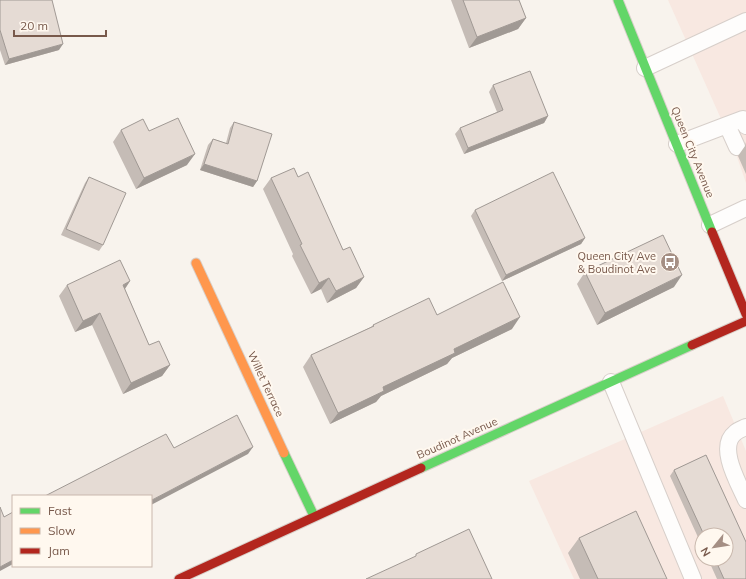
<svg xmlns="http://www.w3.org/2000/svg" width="746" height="579" font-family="Mulish,sans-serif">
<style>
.commercial{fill:#f8e8e1;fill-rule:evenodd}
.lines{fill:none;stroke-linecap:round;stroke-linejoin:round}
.lane-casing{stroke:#d7cfca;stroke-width:18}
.fast-casing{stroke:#d8cfc9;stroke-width:11}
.slow-casing{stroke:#d8cfc9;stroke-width:11}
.jam-casing{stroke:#d8cfc9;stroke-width:11}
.lane{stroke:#fefdfc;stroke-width:16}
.fast{stroke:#63d668;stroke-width:9}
.slow{stroke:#ff974d;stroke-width:9}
.jam{stroke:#b3261e;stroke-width:9}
.wall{fill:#c5bcb6}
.shaded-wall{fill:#a09994}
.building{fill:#e5dbd4;stroke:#a09994}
.labels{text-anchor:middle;stroke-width:4;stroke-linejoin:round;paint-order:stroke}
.street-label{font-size:11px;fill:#78594b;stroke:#fff8ef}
.poi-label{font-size:11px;fill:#78594b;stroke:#fff8ef;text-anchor:end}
</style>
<rect width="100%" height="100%" fill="#f8f3ed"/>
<path class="commercial" d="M668,0h78v183l-12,-35z
M723,396l23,55v128h-172l-45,-98zM702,535h24v24h-24z"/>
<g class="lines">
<g class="lane-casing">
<path id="lane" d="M645,68l101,-47
M727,125l16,-6 3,7
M677,144l50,-19 10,22
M710,225l36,-17
M611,382l82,197
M746,427c-4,2 -8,3 -11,6 -18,14 4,51 11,67"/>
</g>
<g class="fast-casing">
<path id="fast" d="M618,0l94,232
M284,453l30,63
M421,468l271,-123"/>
</g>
<g class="slow-casing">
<path id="slow" d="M196,263l88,190"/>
</g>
<g class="jam-casing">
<path id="jam" d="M712,232l34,82
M692,345l54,-24
M179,579l242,-111"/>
</g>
<use href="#lane" class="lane"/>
<use href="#fast" class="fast"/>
<use href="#slow" class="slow"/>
<use href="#jam" class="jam"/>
</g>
<path class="wall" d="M0,0l59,50 -54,15 -5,-15z
M451,0h68l7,18 -8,11 -49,19z
M493,85l55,31 -4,7 -80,31 -9,-20 5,-6 37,-16 -8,-20z
M234,122l23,59 -4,6 -53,-17 8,-25 5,-6 13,4 4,-15z
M121,130l28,1 38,34 -51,24 -23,-47z
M746,142v32l-8,-18 7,-10z
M89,177l14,68 -4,6 -38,-16 24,-52z
M298,177l45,73 21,27 -8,11 -29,15 -6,-14 -10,5 -19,-38 1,-2 -30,-65 8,-11z
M475,210l110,28 -4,6 -79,37 -31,-65z
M585,272l89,15 -77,38 -20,-41z
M130,281l-5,8 24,56 21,20 -8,11 -39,18 -31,-69 -17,7 -16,-36 8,-11z
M437,315l75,14 -60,29 -5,6 -66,32 -5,6 -46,22 -27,-57 8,-12 60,-28 2,-2z
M706,455l40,87v37h-29l-9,-20h18v-24h-24v11l-32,-70 4,-6z
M579,538l88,41h-87l-12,-26z"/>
<path class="shaded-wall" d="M526,18l-8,11 -49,19 8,-11z
M63,44l-4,6 -54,15 4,-6z
M548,116l-4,7 -80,31 4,-6z
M195,154l-8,11 -51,24 8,-11z
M204,164l53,17 -4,6 -53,-17z
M585,238l-4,6 -79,37 4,-6z
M682,275l-8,12 -77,38 8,-12z
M364,277l-8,11 -29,15 9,-12z
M329,278l-8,11 -10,5 8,-11z
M130,281l-8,12 1,-8z
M100,313l-8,12 -17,7 8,-11z
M520,317l-8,12 -60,29 -5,6 -66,32 -5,6 -46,22 8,-11 45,-26 71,-38z
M170,365l-8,11 -39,18 8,-11z
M253,447l-5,7 -97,51 1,-5z
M13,560v4l-13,7v-4z"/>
<path class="building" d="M0,0h52l11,44 -54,15 -9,-29z
M463,0h56l7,18 -49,19z
M530,71l18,45 -80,32 -8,-20 43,-18 -10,-25z
M178,118l17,36 -51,24 -23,-48 22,-11 6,12z
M234,122l38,12 -15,47 -53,-17 9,-25 15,5z
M294,168l4,9 10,-5 35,78 7,-3 14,30 -28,14 -7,-13 -10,5 -19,-38 2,-1 -31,-66z
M553,172l32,66 -79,37 -31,-65z
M89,177l37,16 -23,52 -37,-16z
M663,235l19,40 -77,38 -20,-41z
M120,260l10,21 -7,4 26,60 10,-4 11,24 -39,18 -31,-70 -17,8 -16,-36z
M503,282l17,35 -66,32 1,4 -72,34 1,4 -46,22 -27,-58 63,-29 -1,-1 56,-27 8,17z
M237,415l16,32 -101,53 -1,-4h-106l121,-62 8,14z
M706,455l40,87v37h-22l-9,-20h11v-24h-22l-30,-65z
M0,507l4,10 9,-5v48l-13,7z
M636,511l31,68h-69l-19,-41z
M469,529l23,50h-126l50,-23v-2z"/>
<defs>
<g id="bus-disc" transform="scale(1)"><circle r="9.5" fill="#a58f84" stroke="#fff8ef"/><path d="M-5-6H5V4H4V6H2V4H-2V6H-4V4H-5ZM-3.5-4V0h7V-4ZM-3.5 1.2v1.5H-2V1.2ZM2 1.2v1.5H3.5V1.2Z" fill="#fff"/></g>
</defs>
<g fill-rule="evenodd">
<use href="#bus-disc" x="670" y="262"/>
</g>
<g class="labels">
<g class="street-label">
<text transform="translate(693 152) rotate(68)" y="4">Queen City Avenue</text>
<text transform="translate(266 384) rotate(65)" y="4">Willet Terrace</text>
<text transform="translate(457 438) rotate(-24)" y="4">Boudinot Avenue</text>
</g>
<g class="poi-label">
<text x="656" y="260">Queen City Ave<tspan x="656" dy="13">&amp; Boudinot Ave</tspan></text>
</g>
</g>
<rect x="12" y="495" width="140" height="72" fill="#fff8ef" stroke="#c9b8ad"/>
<rect x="20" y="508" width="20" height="6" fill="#63d668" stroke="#c9b8ad"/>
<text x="48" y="515" font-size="12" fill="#78594b">Fast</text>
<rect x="20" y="528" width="20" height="6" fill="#ff974d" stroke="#c9b8ad"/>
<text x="48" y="535" font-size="12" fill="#78594b">Slow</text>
<rect x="20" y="548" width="20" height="6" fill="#b3261e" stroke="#c9b8ad"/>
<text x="48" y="555" font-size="12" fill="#78594b">Jam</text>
<g transform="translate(714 547) rotate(240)"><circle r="19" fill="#fff8ef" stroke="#c9b8ad"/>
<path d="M0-3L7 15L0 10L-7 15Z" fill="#a58f84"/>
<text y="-6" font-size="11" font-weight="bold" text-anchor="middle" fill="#78594b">N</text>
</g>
<path d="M14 30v6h92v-6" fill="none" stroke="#78594b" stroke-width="2"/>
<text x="20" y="30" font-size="12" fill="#78594b" stroke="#fff8ef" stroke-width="3" paint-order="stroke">20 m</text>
</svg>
